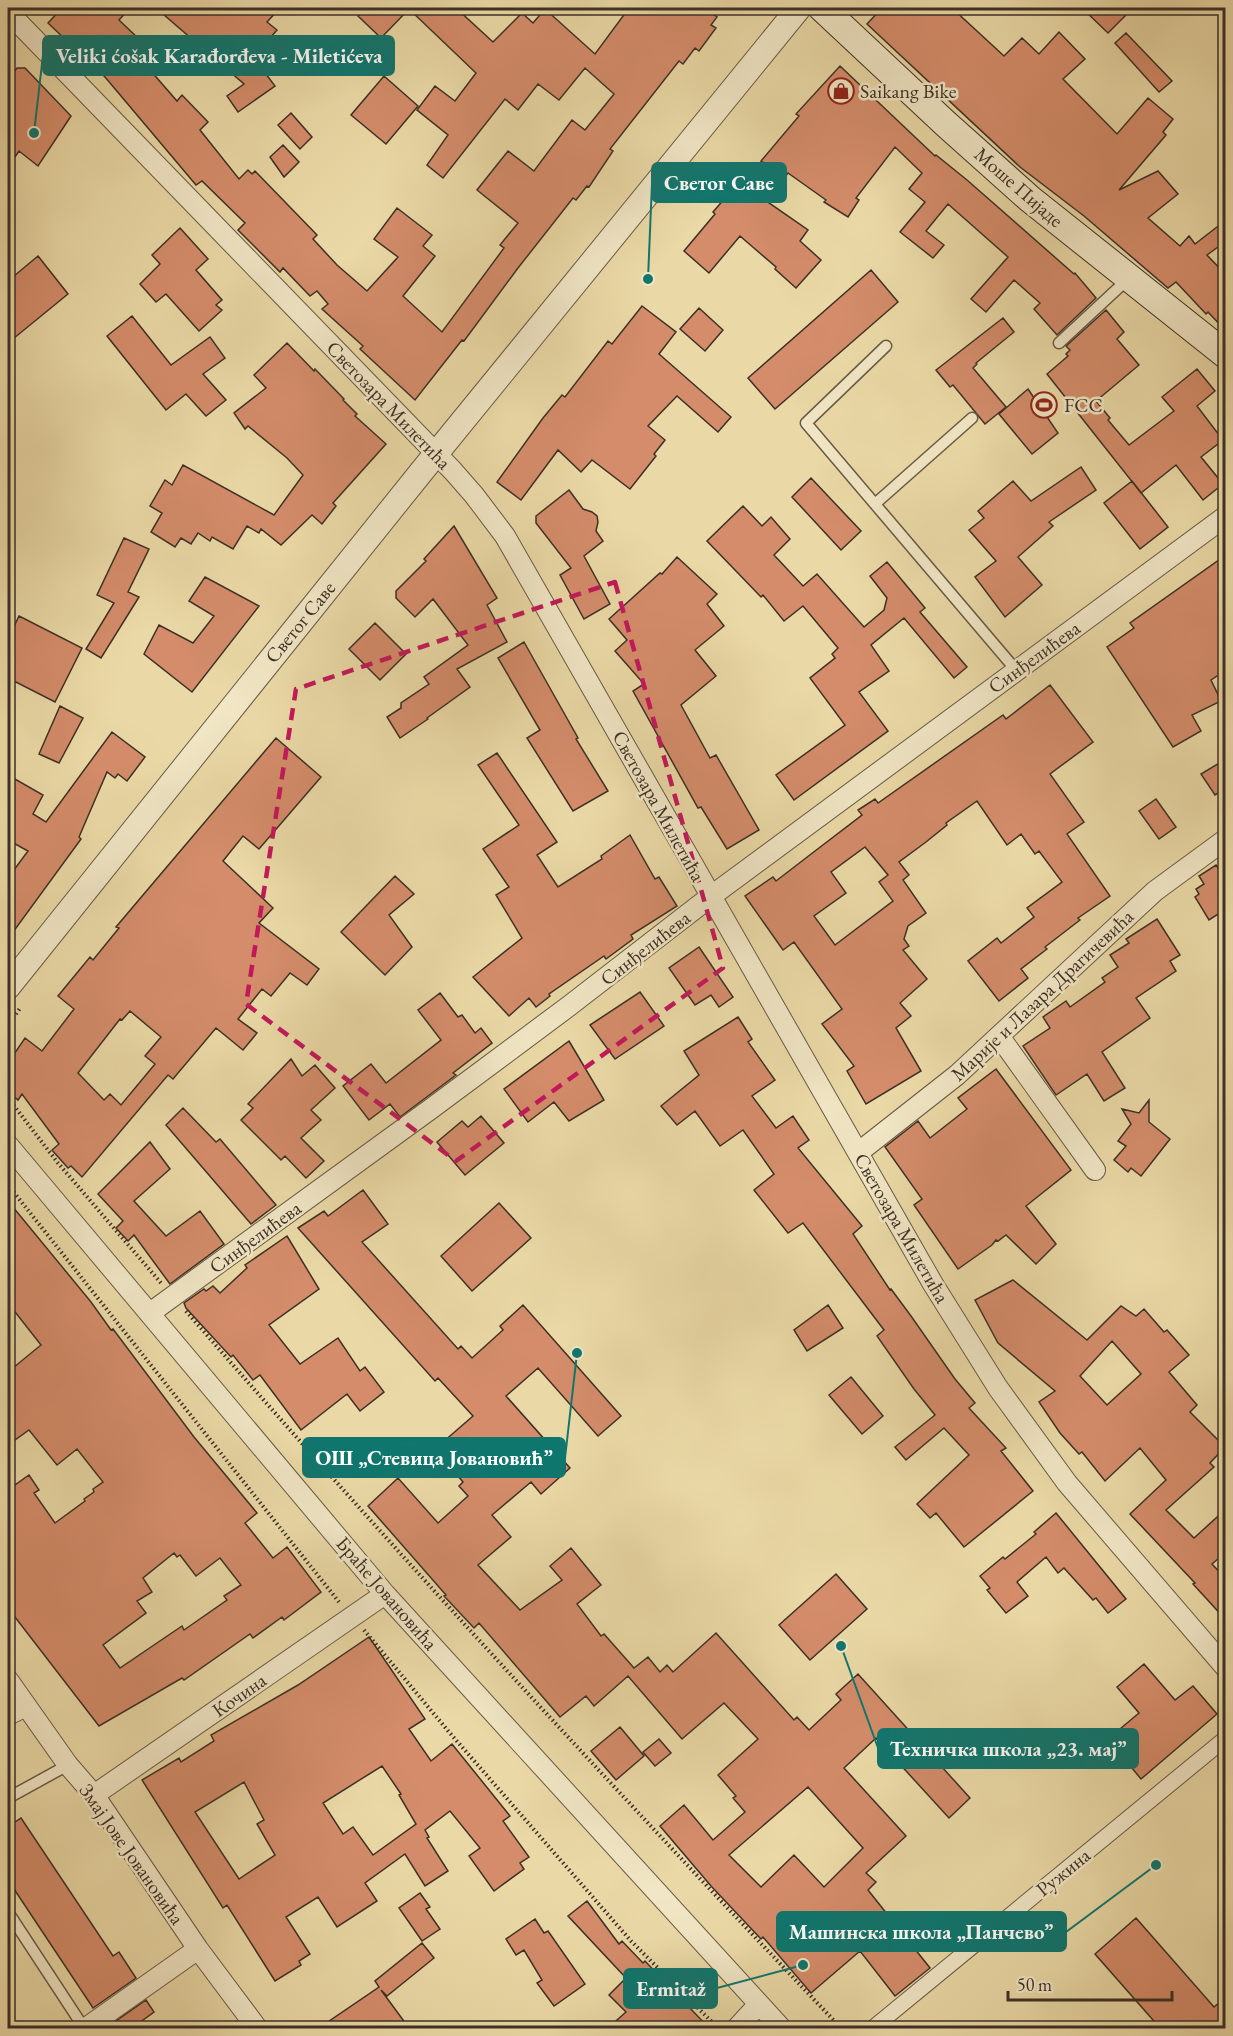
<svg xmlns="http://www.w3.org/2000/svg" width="1233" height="2036" font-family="'EB Garamond',serif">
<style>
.building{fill:#d48c6a;stroke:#3d3026;stroke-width:1.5;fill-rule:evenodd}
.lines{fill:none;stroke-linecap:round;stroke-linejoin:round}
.service-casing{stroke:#685a46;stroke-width:13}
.pedestrian-casing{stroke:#685a46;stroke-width:17}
.minor-casing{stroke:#685a46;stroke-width:22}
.tertiary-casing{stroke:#685a46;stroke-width:26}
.secondary-casing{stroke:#3d3026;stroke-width:29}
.path{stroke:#3d3026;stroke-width:4;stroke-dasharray:1.5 3;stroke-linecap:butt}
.service{stroke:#f1e6c5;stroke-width:10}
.pedestrian{stroke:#f1e6c5;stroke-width:15}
.minor{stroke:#f1e6c5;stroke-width:20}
.tertiary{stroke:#f1e6c5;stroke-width:24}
.secondary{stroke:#f1e6c5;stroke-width:27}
.marked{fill:none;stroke:#c2185b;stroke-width:4.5;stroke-dasharray:12 8;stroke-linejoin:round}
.labels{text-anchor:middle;stroke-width:5;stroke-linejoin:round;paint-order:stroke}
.poi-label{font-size:20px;fill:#3d3026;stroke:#f1e6c5;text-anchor:start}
.street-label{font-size:20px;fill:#3d3026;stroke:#f1e6c5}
.leader{fill:none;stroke:#0f766e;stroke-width:2}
.callout-dot{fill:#0f766e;stroke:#f1e6c5;stroke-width:2}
.callout{fill:#0f766e;stroke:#0f766e;stroke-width:2}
.callout-label{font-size:21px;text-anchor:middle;font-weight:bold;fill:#fff}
</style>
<rect width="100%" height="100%" fill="#ead9a6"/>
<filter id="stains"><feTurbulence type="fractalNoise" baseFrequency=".00333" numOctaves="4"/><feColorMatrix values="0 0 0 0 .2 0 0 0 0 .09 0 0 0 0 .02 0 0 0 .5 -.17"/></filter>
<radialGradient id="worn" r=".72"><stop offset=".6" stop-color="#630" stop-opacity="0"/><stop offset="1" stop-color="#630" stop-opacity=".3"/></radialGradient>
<path class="building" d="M62,8h68l-11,12 42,40 -11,10 27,31 5,-6 26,27 -8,8 39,49 9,-9 4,4 3,-3 62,64 -4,4 24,26 30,26 31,-34 -24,-18 23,-31 35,27 -9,11 12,10 -32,40 39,36 62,-84 -4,-3 18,-22 -41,-33 31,-39 26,20 38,-51 13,10 29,-36 -29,-26 -26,32 -21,-16 -20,26 -13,-11 -62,79 -16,-13 21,-30 -31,-25 18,-24 20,15 21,-28 -67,-64 -28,29 -23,-22 9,-8h89l37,34 29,-29 11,10 12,-14 50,45 34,-46h76l12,9 -6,8 5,3 -17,23 -4,-3 -12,16 -4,-3 -69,88 3,2 -24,36 -2,-1 -11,14 -3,-2 -55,70 -54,73 -2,-1 -47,60 -55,-51 3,-3 -41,-37 6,-5 -11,-13 -7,5 -27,-28 -3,4 -42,-42 7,-7 -43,-42 -6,4 -91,-108 -57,-54z
M156,8h124l-13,14 10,8 -24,27 22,29 -37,26 -11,-16 17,-12z
M882,8h70l52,48 18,-18 17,16 20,-22 26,27 -22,20 54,55 31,-36 25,21 -10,13 3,3 -47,55 39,-19 20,23 -30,24 32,28 9,-10 6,8 31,-24v21l-19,14 19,20v56l-18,-19 -2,2 -30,-32 -8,6 -84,-72 -64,-49 -153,-143z
M1082,8h51l-25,25z
M1126,33l46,48 -13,11 -44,-49z
M840,66l95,90 1,-1 31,25 107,94 1,-1 21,25 -39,37 -23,-26 6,-6 -26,-23 -28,32 -15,-13 37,-42 -60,-53 -22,27 18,14 -11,13 -33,-26 25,-30 -16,-13 13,-16 -27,-26 -39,51 3,2 -11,17 -24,-15 2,-2 -38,-27 -3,4 -24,-16 38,-45 -3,-2z
M17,68h8l46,48 -33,50 -19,-15 -11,16v-87z
M384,76l34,30 -32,38 -35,-29z
M291,113l21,24 -12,12 -22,-24z
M283,145l16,17 -15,15 -14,-20z
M739,182l69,48 -8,11 21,19 -25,28 -21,-19 1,-2 -36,-31 -31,37 -25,-22 31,-37 -2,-2z
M180,228l28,31 -12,11 26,30 -6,5 6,5 -23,21 -33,-37 -10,8 -16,-18 20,-20 -8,-9z
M38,256l30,38 -60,49v-62z
M871,270l27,32 -123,107 -27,-31z
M642,306l34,26 -17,22 72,63 -13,15 -41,-36 -29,30 17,14 -11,14 2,2 -26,33 -38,-29 -11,12 -23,-22 -37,50 -24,-18 46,-64 19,-23 3,2 43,-56 4,3z
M699,308l24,22 -18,21 -25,-22z
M1106,310l18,22 -7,7 22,26 -43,36 14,17 -2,2 21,25 45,-34 -12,-14 35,-28 18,22 -18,15 26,34 -22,17 22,27 -20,16 -27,-35 -35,28 -94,-119 21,-18 -2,-2 4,-4 -4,-4z
M132,316l39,49 39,-28 15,21 -22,16 23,26 -20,16 -20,-22 -20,16 -59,-74z
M1003,318l11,14 -38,31 1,1 -4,4 33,39 -21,17 -32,-39 -3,2 -14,-17z
M287,343l27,28 1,-2 29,30 -1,1 14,14 -2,2 31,28 -53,59 3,3 -14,18 -10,-9 -31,30 -20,-16 -2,4 -12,-7 -14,23 -21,-12 -2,4 -12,-8 -7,11 -10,-6 -6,9 -24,-15 11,-19 -12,-7 15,-26 7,5 11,-20 91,50 29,-40 -16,-17 -39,-32 -3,3 -11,-16 32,-25 -12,-13z
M1028,389l30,44 -26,21 -33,-40z
M1081,467l15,23 -47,32 4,4 -35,31 24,28 -37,32 -30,-40 21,-16 -27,-31 15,-12 -6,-7 35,-30 18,20z
M811,478l50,53 -20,19 -49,-53z
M1132,481l36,46 -28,22 -36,-46z
M569,490l14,19 9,3 5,4 1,6 -2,9 7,10 -19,15 26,48 -26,15 -24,-44 11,-7 -35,-45v-7z
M743,506l19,20 9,-9 19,22 -16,16 29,31 14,-12 47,53 20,-17 3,-12 -17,-22 17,-14 38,46 -5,4 47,55 -13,11 -50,-60 -33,27 18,26 -30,21 29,39 -94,69 -18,-25 69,-50 -35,-47 25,-20 -3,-4 6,-6 -35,-42 -19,15 -21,-26 -2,2 -54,-56z
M454,526l43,72 -10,7 20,37 -50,27 13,18 -43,31 1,1 -28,19 -13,-21 14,-9v-5l28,-19 -5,-7 44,-32 -35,-46 -18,18 -19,-19v-7l30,-30 -2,-2z
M124,538l25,11 -21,43 11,5 -38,61 -15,-9 28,-46 -17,-8z
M1226,555v115l-15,10 10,21 -29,14 9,16 -28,16 -66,-100 27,-19 -4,-5z
M677,557l40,37 -10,10 17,22 -29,24 21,26 -35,29 29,53 6,-3 43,75 -32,19 -26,-42 -3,1 -65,-117 11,-7 -29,-33 12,-11 -18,-21 51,-46 2,1z
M205,577l54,29 -67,86 -48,-38 15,-29 34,18 21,-27 -25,-15z
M19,616l63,32 -27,54 -47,-24v-39z
M375,623l31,31 -26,26 -31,-31z
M524,642l54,96 -2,1 32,52 -35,20 -46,-73 13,-8 -42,-72z
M1050,685l43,57 -43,32 34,48 -17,12 43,62 -32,22 2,2 -35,27 2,2 -26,20 7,9 -29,23 -31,-40 29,-23 4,5 33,-26 -7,-9 35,-26 -23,-31 -4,3 -14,-20 -14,11 -30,-44 -31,22 1,2 -21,17 -27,20 10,13 -6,5 23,33 -18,13 -4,13 5,7 -6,4 24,29 -27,24 11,13 -15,12 25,43 -55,33 -19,-33 7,-5 -32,-42 20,-15 -48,-67 -11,8 -38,-54 28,-19 3,4 39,-30 47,-36 -4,-5 17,-11 3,4 125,-88 3,4zM865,847l23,28 -9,7 14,19 -58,44 -21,-29 32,-23 -15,-21z
M60,706l23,12 -24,45 -20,-9z
M112,732l33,25 -18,24 -9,-7 -3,4 -8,-6 -28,65 2,2 -73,100v-61l20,-27 -20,-11v-65l35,20 -10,19 13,8z
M276,738l45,39 -62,72 -16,-13 -20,25 50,47 -14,15 60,46 -12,16 -17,-12 -19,23 -9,-7 -24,30 19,14 -14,17 -27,-22 -43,51 -5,-4 -86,102 -11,-11 -3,2 -16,-18 7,-6 -37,-50 -4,6 -10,-9v-28l17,-25 17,13 32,-42 -16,-13 32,-39 3,3 26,-32 -3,-1zM130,1011l31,26 -16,19 10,8 -34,41 -11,-11 -6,6 -26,-27 42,-54 2,1z
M497,753l60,89 -20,13 21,32 44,-28 -1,-3 29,-21 25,44 4,-2 18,29 -46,29 2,4 -27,20 -2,-3 -55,38 1,2 -14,11 -7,-9 -20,18 -36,-39 49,-39 -26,-43 13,-8 -26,-38 36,-24 -41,-60z
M1226,759v29l-11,7 -14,-21z
M1156,799l20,28 -17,12 -20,-28z
M1216,865l10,14v30l-17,11 -14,-23 4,-3 -3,-5 8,-5 -5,-8z
M395,876l19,18 -25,21 23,32 -27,28 -44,-43z
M1157,919l23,36 -10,6 6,10 -40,27 14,20 -48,34 23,36 -21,13 -17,-27 -31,21 -33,-49 27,-18 -7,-11 23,-16 4,6 35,-25 -3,-4 16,-11 -8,-12 19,-12 -3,-4z
M699,947l34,50 -14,10 -8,-12 -16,10 -26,-37z
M640,992l24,34 -49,33 -25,-34z
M440,993l18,24 4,-2 13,18 6,-5 11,15 -39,30 3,2 -56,42 -10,-13 -21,16 -26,-34 28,-22 15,19 55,-43 -23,-30z
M738,1017l14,22 -4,3 27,38 -23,16 24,32 17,-12 16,24 -11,8 64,78 -9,8 37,56 1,-1 20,27 44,63 20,24 -6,5 37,40 -5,3 32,40 -69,56 -28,-34 -6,5 -13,-14 52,-49 -25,-27 -38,32 -11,-13 40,-32 -21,-26 -37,-53 7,-6 -81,-107 -15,10 -34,-43 20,-16 -31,-44 -23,16 -25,-35 -18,14 -16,-19 38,-31 -15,-24z
M569,1041l35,59 -35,21 -15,-19 -26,20 -24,-33z
M291,1059l11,17 13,-11 20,23 -24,22 10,10 -20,18 23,23 -18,17 -21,-22 -4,4 -40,-40 12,-12 -5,-4z
M996,1069l75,101 -45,36 30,38 -20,20 -30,-29 -8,6 -2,-1 -4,5 -34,24 -44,-64 8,-6 -37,-52 33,-26 12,17 37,-29 -9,-11z
M1149,1100v22l21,17 -29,37 -10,-8 -3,4 -14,-12 12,-14 -8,-5 13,-17 -9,-15 17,4z
M183,1108l33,34 4,-3 56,66 -25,19 -85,-99z
M481,1116l23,27 -39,32 -28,-33 25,-21 6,6z
M150,1142l20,27 -36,32 32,35 34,-25 24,33 -54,40 -36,-49 -6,6 -12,-13 7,-7 -25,-27z
M363,1190l25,34 -26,18 96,107 3,-3 11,12 31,-28 -3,-4 23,-21 98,111 -23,20 -60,-68 -32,28 64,72 -29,26 -10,-12 -39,33 19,22 -33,28 42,45 42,-30 -12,-14 21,-18 30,37 -24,19 24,32 3,-2 30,34 14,-11 12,15 7,-7 6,7 43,-39 78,87 3,-3 12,13 32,-30 -5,-6 22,-20 112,124 -21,20 -73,-80 -32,30 62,68 -40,37 10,9 -8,8 62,78 -35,28 -35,-45 -49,42 -48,-56 -2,2 -50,-53 -51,-60 24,-21 29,35 32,-28 -12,-14 3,-2 -18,-21 40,-36 -34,-36 -42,36 -54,-63 -34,30 -8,-10 -26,21 -81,-94 -5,5 -30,-32 2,-1 -78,-89 30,-28 40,45 30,-27 -9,-10 4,-4 -28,-33 38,-33 -35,-38 -3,3 -137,-153 26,-17 4,5zM808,1787l55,61 -39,39 -30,-32 -33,32 -32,-32z
M8,1201l83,101 20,28 2,-1 81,108 63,76 -12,10 28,35 14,-11 34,45 -37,28 -2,-3 -29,21 -3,-4 -66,46 -2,-2 -83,48 -91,-118v-118l21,-15 10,15 -5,3 21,30 30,-22 -1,-2 10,-7 -1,-3 10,-7 -26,-33 -20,16 -28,-35 -21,15v-73l33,-27 -33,-42zM174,1553l3,4 3,-2 16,21 24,-18 21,27 -17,11 3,4 -43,30 -2,-4 -62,42 -17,-23 43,-32 -9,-12 15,-9 -9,-14z
M499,1203l32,35 -59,53 -31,-35z
M287,1236l32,53 -50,36 31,39 38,-26 22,33 5,-4 19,25 -24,19 -13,-17 -46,36 -41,-55 -7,5 -20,-25 -2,2 -45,-49 -2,-5 20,-14 2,2 7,-5 7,7 27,-25 -2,-3z
M1013,1280l74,60 34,-34 15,10 8,-7 20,23 3,-2 22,25 -20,17 28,33 -7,7 35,35 -15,16 4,4 -48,43 28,28 32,-29v43l-14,12 14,15v41l-33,-36 2,-1 -65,-69 36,-34 -26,-32 -35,33 -23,-29 -3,2 -19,-21 -21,-31 16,-11 -57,-48 -23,-43zM1112,1341l29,33 -34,31 -27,-29z
M828,1305l15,23 -36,23 -13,-21z
M851,1377l32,39 -21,18 -33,-39z
M1056,1513l70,86 -18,14 -12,-15 -3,2 -29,-32 -6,5 -12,-16 -29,25 11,14 -22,17 -19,-23 3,-2 -10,-12 23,-19 2,2 31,-25 -2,-2z
M836,1574l31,35 -57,51 -31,-35z
M369,1637l56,82 -16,10 22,32 21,-17 58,72 -7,5 26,36 -9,6 4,6 -30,22 -25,-35 11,-8 -30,-37 -25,19 4,7 -2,1 21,33 -23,15 -20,-32 -40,29 12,18 -40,26 -19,-30 -32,20 24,37 -11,7 2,4 -26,16 -48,-76 -4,3 -81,-128 37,-22 2,4 33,-21 -3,-6 87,-50zM382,1766l19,28 -2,1 17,29 -43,31 -20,-28 -10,7 -20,-31zM244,1782l20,38 -7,4 18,31 -36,24 -44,-67z
M1144,1664l31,36 18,-14 24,28 -76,65 -33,-40 31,-26 -22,-26z
M620,1727l24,29 -28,24 -25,-29z
M659,1739l12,14 -16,13 -12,-14z
M21,1818l92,138 6,-4 17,26 -43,30 -85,-128v-53z
M420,1893l10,14 -4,2 14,20 -18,12 -23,-33z
M587,1901l32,43 3,-3 21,22 2,-2 64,67h-101l18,-16 -17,-17 17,-17 -58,-62z
M1136,1918l78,89 12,-10v31h-66l-65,-74z
M535,1919l9,14 4,-2 37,53 -31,22 -17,-23 5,-3 -18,-30 -8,5 -10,-16z
M422,1943l12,15 -47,38 -6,-6 28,38h-90l60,-41 -4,-6z
M146,2000l8,12 -22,16h-26z"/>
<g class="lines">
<g class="service-casing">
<path id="service" d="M1059,343l69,-64
M886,346l-80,77 210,247
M876,503l96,-85
M8,1798l60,-33
M8,1912l76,116"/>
</g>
<g class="pedestrian-casing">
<path id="pedestrian" d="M873,2028l353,-290"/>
</g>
<g class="minor-casing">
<path id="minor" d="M8,12l445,459 21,24 31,41 428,748 65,104 69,95 159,185
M999,1036l96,134
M8,1145l377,449 396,434
M859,1152l98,-77 198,-184 71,-52
M150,1313l282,-205 137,-102 141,-109 516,-381
M8,1680l60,85 26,30 104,154 59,79
M8,1715l18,-9
M94,1795l291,-201
M86,2028l112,-79
M737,2028l22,-24"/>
</g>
<g class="tertiary-casing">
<path id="tertiary" d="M8,987l414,-516 377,-463"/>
</g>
<g class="secondary-casing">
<path id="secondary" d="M822,8l124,116 84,75 196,156"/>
</g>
<path class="path" d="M8,1025l13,-18
M8,1098l50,65 103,120
M8,1185l331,417
M186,1311c212,245 432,482 655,717
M364,1630l85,102 182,209 87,87"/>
<use href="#service" class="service"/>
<use href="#pedestrian" class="pedestrian"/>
<use href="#minor" class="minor"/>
<use href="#tertiary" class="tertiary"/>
<use href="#secondary" class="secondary"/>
</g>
<path class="marked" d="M615,582l108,386 -267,193 -210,-157 50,-315z"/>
<defs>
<g id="shop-ring" transform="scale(1.35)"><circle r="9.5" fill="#f1e6c5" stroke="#8f2418" stroke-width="1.5"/><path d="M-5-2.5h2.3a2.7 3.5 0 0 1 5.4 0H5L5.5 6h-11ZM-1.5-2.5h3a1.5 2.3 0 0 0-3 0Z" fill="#8f2418"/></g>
<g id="stadium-ring" transform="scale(1.35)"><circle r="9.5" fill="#f1e6c5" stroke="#8f2418" stroke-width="1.5"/><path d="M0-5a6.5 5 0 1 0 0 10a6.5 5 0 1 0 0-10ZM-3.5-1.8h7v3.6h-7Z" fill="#8f2418"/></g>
</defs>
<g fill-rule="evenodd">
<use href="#shop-ring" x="841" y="91"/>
<use href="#stadium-ring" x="1044" y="405"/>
</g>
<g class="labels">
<g class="poi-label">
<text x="860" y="98">Saikang Bike</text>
<text x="1064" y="412">FCC</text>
</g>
<g class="street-label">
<text transform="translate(1019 187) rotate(41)" y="7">Моше Пијаде</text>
<text transform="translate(389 405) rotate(46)" y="7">Светозара Милетића</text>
<text transform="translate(300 622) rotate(-51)" y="7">Светог Саве</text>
<text transform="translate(1034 657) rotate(-36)" y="7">Синђелићева</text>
<text transform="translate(659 806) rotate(61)" y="7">Светозара Милетића</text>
<text transform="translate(645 948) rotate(-38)" y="7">Синђелићева</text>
<text transform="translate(1042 995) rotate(-43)" y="7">Марије и Лазара Драгичевића</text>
<text transform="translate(902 1228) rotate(60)" y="7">Светозара Милетића</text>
<text transform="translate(255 1237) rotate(-36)" y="7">Синђелићева</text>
<text transform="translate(387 1593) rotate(49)" y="7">Браће Јовановића</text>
<text transform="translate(239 1695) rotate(-35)" y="7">Кочина</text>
<text transform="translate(132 1854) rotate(55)" y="7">Змај Јове Јовановића</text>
<text transform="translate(1063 1872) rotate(-39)" y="7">Ружина</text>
</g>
</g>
<path class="leader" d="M34 133L43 55M648 279L652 183M577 1353L565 1458M841 1646L878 1748M1156 1865L1066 1932M803 1965L717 1988"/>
<g class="callout-dot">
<circle cx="34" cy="133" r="6"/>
<circle cx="648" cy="279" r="6"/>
<circle cx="577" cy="1353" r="6"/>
<circle cx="841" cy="1646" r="6"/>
<circle cx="1156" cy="1865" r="6"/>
<circle cx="803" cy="1965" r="6"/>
</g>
<g class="callout">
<rect x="43" y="36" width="351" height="39" rx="6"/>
<rect x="652" y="163" width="134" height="39" rx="6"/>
<rect x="303" y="1438" width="262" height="39" rx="6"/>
<rect x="878" y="1729" width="260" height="39" rx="6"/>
<rect x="777" y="1912" width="289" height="39" rx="6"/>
<rect x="624" y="1969" width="93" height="39" rx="6"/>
</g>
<g class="callout-label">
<text x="219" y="63">Veliki ćošak Karađorđeva - Miletićeva</text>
<text x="719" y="190">Светог Саве</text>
<text x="434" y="1465">ОШ „Стевица Јовановић”</text>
<text x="1008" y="1756">Техничка школа „23. мај”</text>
<text x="921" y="1939">Машинска школа „Панчево”</text>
<text x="671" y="1996">Ermitaž</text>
</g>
<rect width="1233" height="2036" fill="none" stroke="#ead9a6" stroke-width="30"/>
<rect x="9" y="9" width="1215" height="2018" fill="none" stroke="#3d3026" stroke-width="3"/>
<rect x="15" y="15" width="1203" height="2006" fill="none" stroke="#3d3026" stroke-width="1.5"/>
<path d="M1008 1991v9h164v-9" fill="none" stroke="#3d3026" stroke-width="3"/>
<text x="1017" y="1991" font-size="18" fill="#3d3026" stroke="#f1e6c5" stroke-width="4.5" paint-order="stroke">50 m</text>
<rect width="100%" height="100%" filter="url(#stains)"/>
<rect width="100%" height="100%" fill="url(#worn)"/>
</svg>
